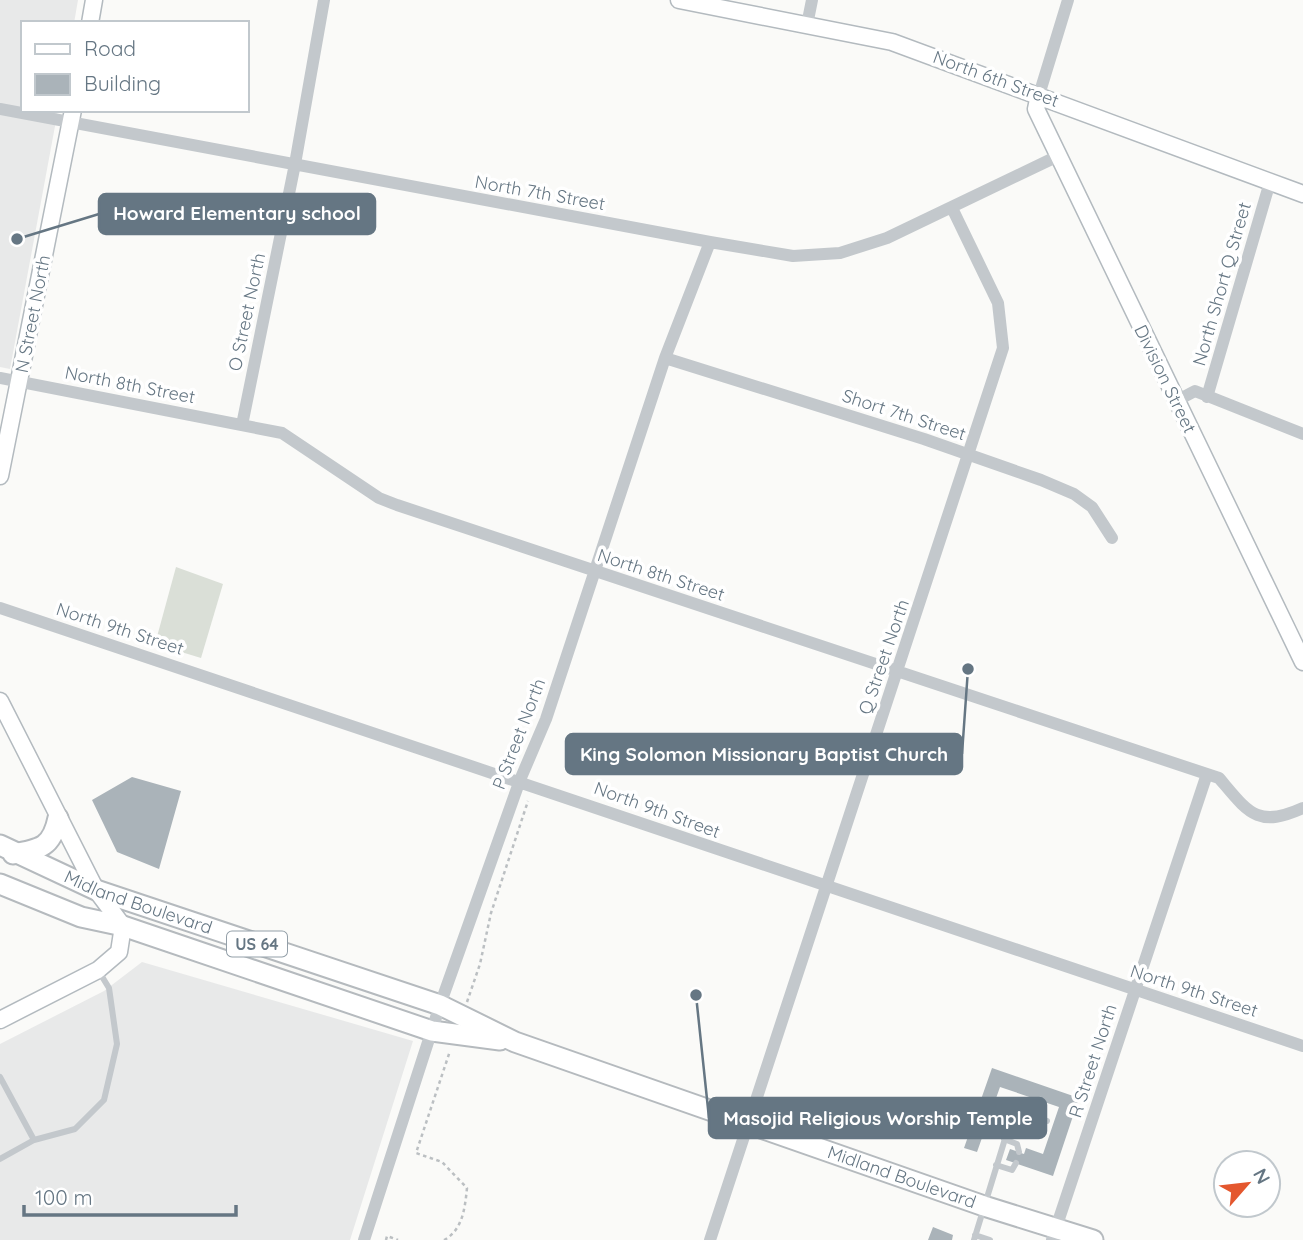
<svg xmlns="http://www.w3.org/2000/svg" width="1303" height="1240" font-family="Quicksand,sans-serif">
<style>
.built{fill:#e8e9e9}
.green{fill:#dadfd7}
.building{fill:#aab3b9}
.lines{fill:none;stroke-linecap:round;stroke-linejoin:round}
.secondary-casing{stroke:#b3babf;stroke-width:19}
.primary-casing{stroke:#b5babe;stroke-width:23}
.path{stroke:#bbbfc2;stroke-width:2.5;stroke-dasharray:3.5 3.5;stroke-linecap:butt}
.lane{stroke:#c3c8cc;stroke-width:6}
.street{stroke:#c3c8cc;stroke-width:12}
.secondary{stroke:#fff;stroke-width:16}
.primary{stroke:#fff;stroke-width:19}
.labels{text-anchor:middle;stroke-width:7;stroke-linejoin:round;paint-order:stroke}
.shield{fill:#fff;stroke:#939fa8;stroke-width:2}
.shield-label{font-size:16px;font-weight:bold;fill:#657683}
.street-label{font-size:18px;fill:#657683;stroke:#fff}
.leader{fill:none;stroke:#657683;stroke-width:2.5}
.callout-dot{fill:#657683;stroke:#fff;stroke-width:2.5}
.callout{fill:#657683;stroke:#657683;stroke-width:2.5}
.callout-label{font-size:19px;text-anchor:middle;font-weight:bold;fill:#fff}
</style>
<rect width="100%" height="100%" fill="#fafaf8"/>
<path class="built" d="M0,0h78l-4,23h-51v87h35l-48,259 -10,-2z
M142,962l271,79 -63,199h-350v-196l104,-53z"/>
<path class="green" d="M176,567l47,17 -22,74 -46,-14z"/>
<path class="building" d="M132,777l49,14 -22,78 -42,-17 -25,-52z
M992,1068l87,30 -26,78 -47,-16 4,-11 14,5 2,-6 17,6 16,-47 -59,-20 -23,65 -13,-4z
M933,1227l20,8 -1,5h-24z"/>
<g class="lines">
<g class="secondary-casing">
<path id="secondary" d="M679,0l213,42 411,152
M90,23l4,-23
M1039,95l-3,14 267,553
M0,476l73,-366
M0,701l96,189 27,36 -4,26 -21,18 -98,50"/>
</g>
<g class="primary-casing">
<g id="primary">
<path id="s1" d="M0,845l96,45 344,115 75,37 469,164 109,34"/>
<path d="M13,854c28,-5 39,-7 45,-36"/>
<path d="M0,884l81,33 42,9 309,105 68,9"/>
</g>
</g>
<path class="path" d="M467,1002l13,-38 11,-51 37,-112
M386,1240l1,-4 11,4
M444,1240c19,-10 21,-33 23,-52l-25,-26 -26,-9 34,-102"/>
<path class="lane" d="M0,1077l34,63 -34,19
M1004,1139l13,5 2,8
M34,1140l41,-11 29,-29 13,-56 -8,-56 -11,-18
M996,1165l16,5 4,-7
M975,1235l15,5
M974,1240l38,-124 8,-3 27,8"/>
<path class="street" d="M807,25l5,-25
M1039,95l29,-95
M0,109l710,133 83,14 47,-3 47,-15 171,-82
M665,358l259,81 117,41 33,14 18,13 20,31
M0,378l282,55 97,65 18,7 822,273c29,34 38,51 84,30
M1207,397l63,-215
M1176,401l19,-10 108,43
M242,425l53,-261 29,-164
M0,608c435,144 868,295 1303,438
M364,1240l76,-235 80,-225 26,-61 119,-361 45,-116
M710,1240l293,-892 -5,-45 -46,-95
M1052,1240l155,-466"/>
<use href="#secondary" class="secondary"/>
<use href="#primary" class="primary"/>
</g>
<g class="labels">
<rect class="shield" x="227" y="931.5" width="60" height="25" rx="5"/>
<g class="shield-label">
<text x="257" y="950">US 64</text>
</g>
<g class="street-label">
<text transform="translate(996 79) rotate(20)" y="6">North 6th Street</text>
<text transform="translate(540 193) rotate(10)" y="6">North 7th Street</text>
<text transform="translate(1222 284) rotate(-74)" y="6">North Short Q Street</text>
<text transform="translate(247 312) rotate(-78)" y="6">O Street North</text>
<text transform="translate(33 314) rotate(-79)" y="6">N Street North</text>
<text transform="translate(1165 379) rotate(64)" y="6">Division Street</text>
<text transform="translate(130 385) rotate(11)" y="6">North 8th Street</text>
<text transform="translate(904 415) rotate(18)" y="6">Short 7th Street</text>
<text transform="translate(661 575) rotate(18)" y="6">North 8th Street</text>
<text transform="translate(120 629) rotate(18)" y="6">North 9th Street</text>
<text transform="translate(884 657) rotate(-71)" y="6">Q Street North</text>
<text transform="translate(519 734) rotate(-69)" y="6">P Street North</text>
<text transform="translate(657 810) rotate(20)" y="6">North 9th Street</text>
<text dy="6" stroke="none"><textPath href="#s1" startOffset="150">Midland Boulevard</textPath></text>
<text transform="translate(1194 991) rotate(18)" y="6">North 9th Street</text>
<text transform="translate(1093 1061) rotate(-72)" y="6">R Street North</text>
<text dy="6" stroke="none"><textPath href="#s1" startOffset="962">Midland Boulevard</textPath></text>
</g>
</g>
<path class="leader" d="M17 239L99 214M968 669L962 754M696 995L709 1118"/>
<g class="callout-dot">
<circle cx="17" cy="239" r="7"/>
<circle cx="968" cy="669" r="7"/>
<circle cx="696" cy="995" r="7"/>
</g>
<g class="callout">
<rect x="99" y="194" width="276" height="40" rx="7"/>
<rect x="566" y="734" width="396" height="40" rx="7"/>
<rect x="709" y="1098" width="337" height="40" rx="7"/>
</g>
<g class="callout-label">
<text x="237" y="220">Howard Elementary school</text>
<text x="764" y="761">King Solomon Missionary Baptist Church</text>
<text x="878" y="1125">Masojid Religious Worship Temple</text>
</g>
<rect x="21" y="21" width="228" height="91" fill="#ffffff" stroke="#c1c8cd" stroke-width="2"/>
<rect x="35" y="44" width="35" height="10" fill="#ffffff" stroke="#c1c8cd" stroke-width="2"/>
<text x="84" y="56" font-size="21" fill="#657683">Road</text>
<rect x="35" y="74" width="35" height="21" fill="#aab3b9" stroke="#c1c8cd" stroke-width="2"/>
<text x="84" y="91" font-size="21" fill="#657683">Building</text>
<g transform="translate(1247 1184) rotate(62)"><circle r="33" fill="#ffffff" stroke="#c1c8cd" stroke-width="2"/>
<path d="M0-5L12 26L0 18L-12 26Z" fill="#e4572e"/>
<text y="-10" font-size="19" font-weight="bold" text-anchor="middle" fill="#657683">N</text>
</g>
<path d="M24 1205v10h212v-10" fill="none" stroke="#657683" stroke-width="3.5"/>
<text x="35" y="1205" font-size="21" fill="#657683" stroke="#ffffff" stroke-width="5" paint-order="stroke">100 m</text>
</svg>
